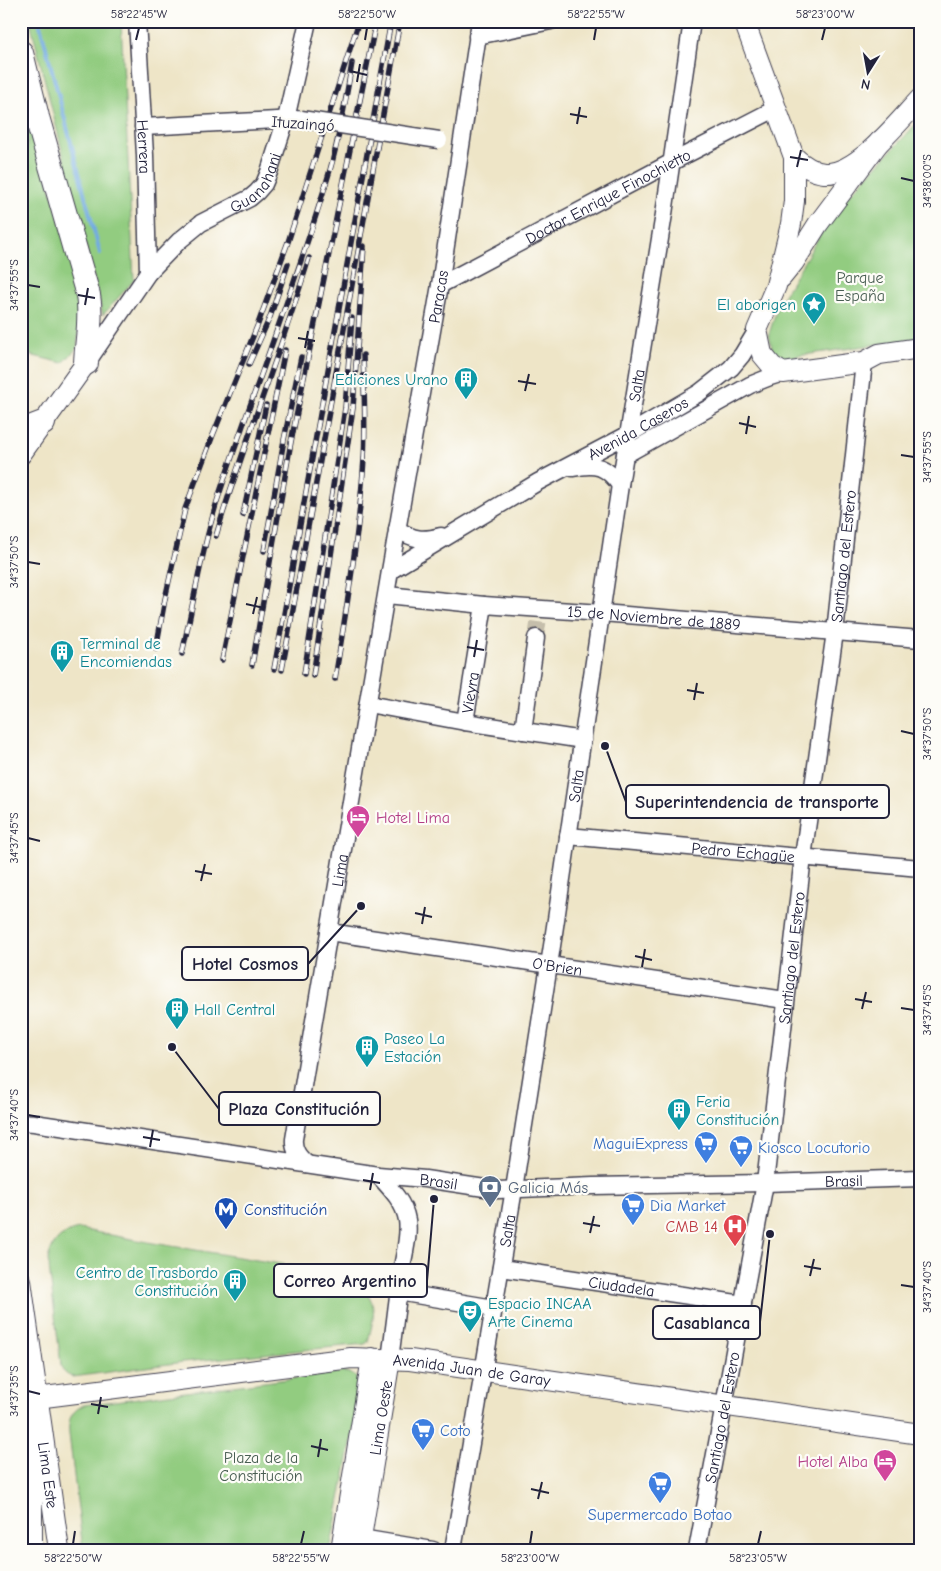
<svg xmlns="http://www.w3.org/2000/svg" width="941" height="1571" font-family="'Comic Neue',sans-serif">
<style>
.green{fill:#92cc80;stroke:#5a775e}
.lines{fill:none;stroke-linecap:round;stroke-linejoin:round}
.stream{stroke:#72abe2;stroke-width:4}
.minor-tunnel{stroke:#c5beab;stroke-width:16;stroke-dasharray:16 8;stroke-linecap:butt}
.minor-casing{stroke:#413f50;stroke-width:19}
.major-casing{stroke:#413f50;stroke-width:22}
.highway-casing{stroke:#413f50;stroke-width:26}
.minor{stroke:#fff;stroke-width:16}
.major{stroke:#fff;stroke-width:20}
.highway{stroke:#fff;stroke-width:24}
.rail-casing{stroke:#22223b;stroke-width:5.5}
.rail{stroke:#fdfcf7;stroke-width:4;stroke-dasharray:11;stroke-linecap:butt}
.minor-bridge-casing{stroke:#413f50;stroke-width:19;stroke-linecap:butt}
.minor-bridge{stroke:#fff;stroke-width:16}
.ticks{fill:none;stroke:#22223b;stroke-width:2}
.labels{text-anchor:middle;stroke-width:4.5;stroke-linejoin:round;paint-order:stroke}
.street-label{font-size:16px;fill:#22223b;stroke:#fdfcf7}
.park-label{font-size:16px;fill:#495e53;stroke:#fdfcf7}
.culture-label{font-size:16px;fill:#0d838f;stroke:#fdfcf7;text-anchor:start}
.hotel-label{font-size:16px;fill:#b23c85;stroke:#fdfcf7;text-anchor:start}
.shop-label{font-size:16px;fill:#366cbe;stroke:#fdfcf7;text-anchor:start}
.service-label{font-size:16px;fill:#4e5e75;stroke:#fdfcf7;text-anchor:start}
.transit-label{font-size:16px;fill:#164399;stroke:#fdfcf7;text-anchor:start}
.health-label{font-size:16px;fill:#be3a42;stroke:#fdfcf7;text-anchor:end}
.leader{fill:none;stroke:#22223b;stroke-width:2}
.callout-dot{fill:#22223b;stroke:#fdfcf7;stroke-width:2}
.callout{fill:#fdfcf7;stroke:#22223b;stroke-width:2}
.callout-label{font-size:18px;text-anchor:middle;font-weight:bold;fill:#22223b}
.neatline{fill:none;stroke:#22223b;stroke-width:2}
.ticks-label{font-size:12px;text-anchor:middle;fill:#22223b}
</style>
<rect width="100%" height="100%" fill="#fdfcf7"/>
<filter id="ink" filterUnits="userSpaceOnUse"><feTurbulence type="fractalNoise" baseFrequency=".02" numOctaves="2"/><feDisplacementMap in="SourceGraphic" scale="10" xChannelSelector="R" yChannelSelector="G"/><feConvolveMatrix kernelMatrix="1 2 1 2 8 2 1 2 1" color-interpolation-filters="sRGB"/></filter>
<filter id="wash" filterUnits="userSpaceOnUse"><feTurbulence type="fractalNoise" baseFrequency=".0096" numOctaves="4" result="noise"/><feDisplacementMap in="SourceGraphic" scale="20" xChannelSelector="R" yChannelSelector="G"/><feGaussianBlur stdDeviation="1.12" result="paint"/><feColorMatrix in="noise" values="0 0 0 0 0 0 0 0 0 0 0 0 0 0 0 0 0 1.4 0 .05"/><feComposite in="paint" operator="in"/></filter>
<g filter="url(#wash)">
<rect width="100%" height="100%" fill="#eee5c7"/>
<path class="green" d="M30,21h91l13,259 -31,35z
M28,110l54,188 -5,50 -14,15 -42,-10v-90l3,-21z
M920,120v218l-123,18 -12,3 -8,-3 -5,-8 -3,-14 9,-29 57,-95z
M79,1229l74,14 183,30c16,5 34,16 37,34 2,10 -3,25 -5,35l-3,2 -182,18 -110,15c-7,-2 -10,-5 -12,-12l-13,-106c4,-17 14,-27 31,-30z
M343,1372l7,1 6,4 2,6v25l-28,142h-247l-14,-116c-1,-14 1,-22 15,-29z"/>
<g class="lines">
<path class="stream" d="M39,21l61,232"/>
</g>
</g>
<g filter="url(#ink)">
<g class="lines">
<path class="minor-tunnel" d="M536,638l3,-20"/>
<g class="minor-casing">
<g id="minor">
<path id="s1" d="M137,21l8,134 3,118"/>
<path d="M477,36l74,-15"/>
<path d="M143,127l153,-8"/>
<path id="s2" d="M440,285l232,-123 105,-54"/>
<path id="s3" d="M88,361l60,-88 31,-32 22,-18 49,-25 7,-6 7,-8 5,-12 17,-53 22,-98"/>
<path d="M625,455l125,-70 20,-8 13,-4"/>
<path d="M573,468c23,-5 33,-2 47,17"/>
<path d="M397,529c17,11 25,12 44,7"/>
<path id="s4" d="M390,571l148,-89 91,-48 70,-41 32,-25 11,-13 15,-25"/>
<path id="s5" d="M387,595l97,10 118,8 318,26"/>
<path d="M368,704l97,18 118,18"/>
<path id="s6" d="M465,722l19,-117"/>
<path d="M523,731l13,-93"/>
<path id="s7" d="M568,836l352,32"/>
<path id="s8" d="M329,932l456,68"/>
<path id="s9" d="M21,1122l13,1 344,52 47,4 73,11 95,-4 172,-3 155,-5"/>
<path id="s10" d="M307,1164c-8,-7 -14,-14 -13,-25l96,-568 50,-286 40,-264"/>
<path d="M378,1175c12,13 26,27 29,45 3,17 -4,37 -6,54 -4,28 -7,56 -11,85"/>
<path id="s11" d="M501,1268l242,36"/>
<path d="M398,1292l96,16"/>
<path d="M349,1536l84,14"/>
<path id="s12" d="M453,1550l61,-361 40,-256 66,-448 44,-271 28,-193"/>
<path id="s13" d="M697,1550l21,-112 47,-255 38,-326 32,-225 29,-270"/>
</g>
</g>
<g class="major-casing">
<g id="major">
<path d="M744,21l50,136v44l-3,23 -15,62 -19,44 5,24 10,12 11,7 81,-11 15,-8 41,-6"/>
<path d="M794,157c9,8 18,15 30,16 32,3 75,-52 96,-74"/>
<path d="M781,278l13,-16 24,-38 62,-83"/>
<path d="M21,454l65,-91"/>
<path id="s14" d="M21,1281l38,269"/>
<path id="s15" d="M21,1400l330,-42 59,2 510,74"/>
<path d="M341,1550l31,-192"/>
<path id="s16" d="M359,1550l31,-191"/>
</g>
</g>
<g class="highway-casing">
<path id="highway" d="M21,53l16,64 51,178c4,23 -1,45 -2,68
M21,434l9,-6 13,-5
M30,1550v-67l-5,-44 13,-40"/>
</g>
<use href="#minor" class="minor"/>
<use href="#major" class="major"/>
<use href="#highway" class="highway"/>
<g class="rail-casing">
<path id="rail" d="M249,364l21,-47 18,-53
M243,515l23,-110
M216,536c28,-94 65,-184 93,-278
M264,551l20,-111 17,-83
M156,649l9,-50 20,-90 28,-74 45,-111 30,-82 71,-221
M182,654c12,-54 21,-110 38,-162 36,-108 78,-213 110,-322 10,-35 16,-71 22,-107
M222,660l63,-310
M252,665l39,-223 85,-421
M274,669l117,-648
M282,670l118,-649
M304,674l41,-266 7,-90
M313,676l40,-268 11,-162
M335,679c12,-73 24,-146 29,-220 2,-35 0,-69 -1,-104"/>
</g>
<use href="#rail" class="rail"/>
<g class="minor-bridge-casing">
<path id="minor-bridge" d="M301,119l138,21"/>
</g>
<use href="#minor-bridge" class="minor-bridge"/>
</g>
</g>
<path class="ticks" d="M136,40l3,-12M365,40l2,-12M594,40l2,-12M822,40l3,-12M350,71l17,4M357,82l3,-18M570,114l17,3M577,124l3,-17M790,157l18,3M797,167l4,-17M901,178l13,3M28,285l12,2M78,295l17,3M85,305l3,-17M298,338l17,3M305,348l3,-17M518,381l18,3M525,391l4,-17M739,423l17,4M746,434l3,-18M901,455l13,2M28,562l12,2M246,604l18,4M253,614l4,-17M467,647l17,3M474,657l3,-17M687,690l17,3M694,700l3,-17M901,731l13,3M28,838l12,3M195,871l17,3M201,881l4,-17M415,913l17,4M422,924l3,-17M635,956l17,4M642,967l3,-18M855,999l17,3M901,1008l13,2M862,1009l4,-17M28,1115l12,2M143,1137l17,3M150,1147l3,-17M363,1180l17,3M370,1190l3,-17M583,1223l17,3M590,1233l4,-17M804,1266l17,3M810,1276l4,-17M901,1285l13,2M28,1391l12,3M91,1404l17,3M98,1414l3,-17M311,1446l17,4M318,1457l3,-18M531,1489l18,4M538,1499l4,-17M73,1544l2,-13M301,1544l3,-13M530,1544l2,-13M758,1544l3,-13"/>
<defs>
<g id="sight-pin" transform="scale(1.25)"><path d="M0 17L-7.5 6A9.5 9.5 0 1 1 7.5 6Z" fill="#0f9aa8" stroke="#fdfcf7"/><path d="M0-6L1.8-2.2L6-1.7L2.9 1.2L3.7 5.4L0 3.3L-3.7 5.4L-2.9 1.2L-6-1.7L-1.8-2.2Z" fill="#fff"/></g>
<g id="building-pin" transform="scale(1.25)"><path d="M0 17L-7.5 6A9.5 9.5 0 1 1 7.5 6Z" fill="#0f9aa8" stroke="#fdfcf7"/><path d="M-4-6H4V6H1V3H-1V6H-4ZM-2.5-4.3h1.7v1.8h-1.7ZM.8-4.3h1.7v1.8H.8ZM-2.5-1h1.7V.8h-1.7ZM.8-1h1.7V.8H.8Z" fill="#fff"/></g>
<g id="hotel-pin" transform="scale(1.25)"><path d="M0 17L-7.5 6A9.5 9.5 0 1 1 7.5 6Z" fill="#d1479c" stroke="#fdfcf7"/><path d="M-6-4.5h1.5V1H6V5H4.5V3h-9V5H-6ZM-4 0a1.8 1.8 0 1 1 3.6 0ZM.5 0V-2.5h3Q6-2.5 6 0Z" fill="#fff"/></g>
<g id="supermarket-pin" transform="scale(1.25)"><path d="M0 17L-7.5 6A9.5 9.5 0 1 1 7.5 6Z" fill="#3f7fe0" stroke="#fdfcf7"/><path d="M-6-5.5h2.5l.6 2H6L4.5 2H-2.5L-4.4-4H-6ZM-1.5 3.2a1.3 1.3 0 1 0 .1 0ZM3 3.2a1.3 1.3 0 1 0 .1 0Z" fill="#fff"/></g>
<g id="bank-pin" transform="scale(1.25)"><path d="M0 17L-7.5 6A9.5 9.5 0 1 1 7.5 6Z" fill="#5c6f8a" stroke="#fdfcf7"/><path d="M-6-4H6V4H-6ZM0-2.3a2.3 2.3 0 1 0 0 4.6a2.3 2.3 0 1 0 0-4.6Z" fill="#fff"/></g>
<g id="metro-pin" transform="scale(1.25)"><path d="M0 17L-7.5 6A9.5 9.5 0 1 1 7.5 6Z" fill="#1a4fb4" stroke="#fdfcf7"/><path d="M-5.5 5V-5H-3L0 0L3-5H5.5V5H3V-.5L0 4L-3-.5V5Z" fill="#fff"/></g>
<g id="hospital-pin" transform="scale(1.25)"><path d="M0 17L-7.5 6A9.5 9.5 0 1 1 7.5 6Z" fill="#e0444e" stroke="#fdfcf7"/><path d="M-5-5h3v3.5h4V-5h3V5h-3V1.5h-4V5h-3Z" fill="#fff"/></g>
<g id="theatre-pin" transform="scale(1.25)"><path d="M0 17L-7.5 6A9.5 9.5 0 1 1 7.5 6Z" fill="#0f9aa8" stroke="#fdfcf7"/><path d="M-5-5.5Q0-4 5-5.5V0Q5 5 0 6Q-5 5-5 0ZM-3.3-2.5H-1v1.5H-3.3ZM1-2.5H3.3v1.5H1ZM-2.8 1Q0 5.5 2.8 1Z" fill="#fff"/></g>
</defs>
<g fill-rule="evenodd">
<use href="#sight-pin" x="814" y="304"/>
<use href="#building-pin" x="466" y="379"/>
<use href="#building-pin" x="62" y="652"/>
<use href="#hotel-pin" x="358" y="817"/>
<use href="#building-pin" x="177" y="1009"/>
<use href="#building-pin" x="367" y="1047"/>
<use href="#building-pin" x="679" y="1110"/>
<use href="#supermarket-pin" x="706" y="1143"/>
<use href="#supermarket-pin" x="741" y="1147"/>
<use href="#bank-pin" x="490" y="1187"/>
<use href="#supermarket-pin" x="633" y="1205"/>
<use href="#metro-pin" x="226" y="1209"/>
<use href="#hospital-pin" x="735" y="1226"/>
<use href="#building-pin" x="235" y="1281"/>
<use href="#theatre-pin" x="470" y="1312"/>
<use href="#supermarket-pin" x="423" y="1430"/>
<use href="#hotel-pin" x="885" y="1461"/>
<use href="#supermarket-pin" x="660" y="1483"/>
</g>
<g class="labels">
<g class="street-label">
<text transform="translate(303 123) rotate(4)" y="6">Ituzaingó</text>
<text dy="6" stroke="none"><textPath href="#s1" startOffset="126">Herrera</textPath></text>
<text dy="6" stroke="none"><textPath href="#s3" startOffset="250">Guanahani</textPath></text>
<text dy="6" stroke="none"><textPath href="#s2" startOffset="190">Doctor Enrique Finochietto</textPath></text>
<text dy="6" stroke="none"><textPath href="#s10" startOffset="884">Paracas</textPath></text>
<text dy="6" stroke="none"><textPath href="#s12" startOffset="1179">Salta</textPath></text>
<text dy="6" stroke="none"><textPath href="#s4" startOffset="286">Avenida Caseros</textPath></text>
<text dy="6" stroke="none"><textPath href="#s13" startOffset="1005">Santiago del Estero</textPath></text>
<text dy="6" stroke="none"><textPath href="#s5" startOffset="268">15 de Noviembre de 1889</textPath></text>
<text dy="6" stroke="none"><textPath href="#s6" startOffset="30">Vieyra</textPath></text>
<text dy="6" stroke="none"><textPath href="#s12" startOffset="774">Salta</textPath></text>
<text dy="6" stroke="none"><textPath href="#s7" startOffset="176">Pedro Echagüe</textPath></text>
<text dy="6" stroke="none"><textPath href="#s10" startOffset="302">Lima</textPath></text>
<text dy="6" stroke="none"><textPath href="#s13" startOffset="600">Santiago del Estero</textPath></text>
<text dy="6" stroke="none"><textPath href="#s8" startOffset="231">O'Brien</textPath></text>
<text dy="6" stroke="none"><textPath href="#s9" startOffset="828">Brasil</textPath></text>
<text dy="6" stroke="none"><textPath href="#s9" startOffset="422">Brasil</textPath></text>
<text dy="6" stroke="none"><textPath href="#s12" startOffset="324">Salta</textPath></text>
<text dy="6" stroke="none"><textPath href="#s11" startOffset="122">Ciudadela</textPath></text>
<text dy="6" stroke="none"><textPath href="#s15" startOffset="454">Avenida Juan de Garay</textPath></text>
<text dy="6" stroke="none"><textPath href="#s13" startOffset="135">Santiago del Estero</textPath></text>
<text dy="6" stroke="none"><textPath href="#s16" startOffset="134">Lima Oeste</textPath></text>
<text dy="6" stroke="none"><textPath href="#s14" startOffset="196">Lima Este</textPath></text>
</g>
<g class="park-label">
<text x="860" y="283">Parque<tspan x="860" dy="18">España</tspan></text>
<text x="261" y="1463">Plaza de la<tspan x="261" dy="18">Constitución</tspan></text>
</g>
<g class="culture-label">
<text x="796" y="310" text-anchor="end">El aborigen</text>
<text x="448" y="385" text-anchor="end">Ediciones Urano</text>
<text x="80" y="649">Terminal de<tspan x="80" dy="18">Encomiendas</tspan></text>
<text x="194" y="1015">Hall Central</text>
<text x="384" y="1044">Paseo La<tspan x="384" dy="18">Estación</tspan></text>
<text x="696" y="1107">Feria<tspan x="696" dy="18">Constitución</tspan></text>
<text x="218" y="1278" text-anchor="end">Centro de Trasbordo<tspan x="218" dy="18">Constitución</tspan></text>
<text x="488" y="1309">Espacio INCAA<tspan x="488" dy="18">Arte Cinema</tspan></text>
</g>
<g class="hotel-label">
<text x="376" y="823">Hotel Lima</text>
<text x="868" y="1467" text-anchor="end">Hotel Alba</text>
</g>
<g class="shop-label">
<text x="688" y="1149" text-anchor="end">MaguiExpress</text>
<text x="758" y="1153">Kiosco Locutorio</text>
<text x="650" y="1211">Dia Market</text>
<text x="440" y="1436">Coto</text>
<text x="660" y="1520" text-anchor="middle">Supermercado Botao</text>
</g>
<g class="service-label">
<text x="508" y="1193">Galicia Más</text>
</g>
<g class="transit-label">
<text x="244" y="1215">Constitución</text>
</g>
<g class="health-label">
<text x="718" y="1232">CMB 14</text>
</g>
</g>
<path class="leader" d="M605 746L626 802M361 906L308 964M172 1047L219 1109M434 1199L427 1281M770 1234L760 1322"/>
<g class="callout-dot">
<circle cx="605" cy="746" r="5"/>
<circle cx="361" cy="906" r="5"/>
<circle cx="172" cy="1047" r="5"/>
<circle cx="434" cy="1199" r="5"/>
<circle cx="770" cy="1234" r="5"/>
</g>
<g class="callout">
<rect x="626" y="785" width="263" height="33" rx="5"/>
<rect x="182" y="947" width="126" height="33" rx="5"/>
<rect x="219" y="1092" width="161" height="33" rx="5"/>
<rect x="274" y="1264" width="153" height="33" rx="5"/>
<rect x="653" y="1306" width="107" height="33" rx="5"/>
</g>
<g class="callout-label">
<text x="757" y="808">Superintendencia de transporte</text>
<text x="245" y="970">Hotel Cosmos</text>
<text x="299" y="1115">Plaza Constitución</text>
<text x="350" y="1287">Correo Argentino</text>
<text x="707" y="1329">Casablanca</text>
</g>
<rect width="941" height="1571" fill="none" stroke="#fdfcf7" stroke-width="55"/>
<g transform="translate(868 72) rotate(191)" stroke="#fdfcf7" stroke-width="4" paint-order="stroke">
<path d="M0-4L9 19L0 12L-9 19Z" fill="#22223b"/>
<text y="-8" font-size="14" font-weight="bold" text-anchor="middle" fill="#22223b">N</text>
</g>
<rect x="28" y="28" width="886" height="1516" class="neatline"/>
<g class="ticks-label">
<text x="139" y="18">58°22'45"W</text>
<text x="367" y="18">58°22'50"W</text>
<text x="596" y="18">58°22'55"W</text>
<text x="825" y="18">58°23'00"W</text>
<text transform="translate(927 181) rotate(-90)" y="4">34°38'00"S</text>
<text transform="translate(14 285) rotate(-90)" y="4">34°37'55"S</text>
<text transform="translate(927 457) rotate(-90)" y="4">34°37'55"S</text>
<text transform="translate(14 562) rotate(-90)" y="4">34°37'50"S</text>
<text transform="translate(927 734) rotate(-90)" y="4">34°37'50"S</text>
<text transform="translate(14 838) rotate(-90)" y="4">34°37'45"S</text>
<text transform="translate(927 1010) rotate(-90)" y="4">34°37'45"S</text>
<text transform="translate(14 1115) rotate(-90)" y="4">34°37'40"S</text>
<text transform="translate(927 1287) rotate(-90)" y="4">34°37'40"S</text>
<text transform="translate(14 1391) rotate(-90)" y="4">34°37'35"S</text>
<text x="73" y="1562">58°22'50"W</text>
<text x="301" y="1562">58°22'55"W</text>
<text x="530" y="1562">58°23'00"W</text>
<text x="758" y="1562">58°23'05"W</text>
</g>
</svg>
